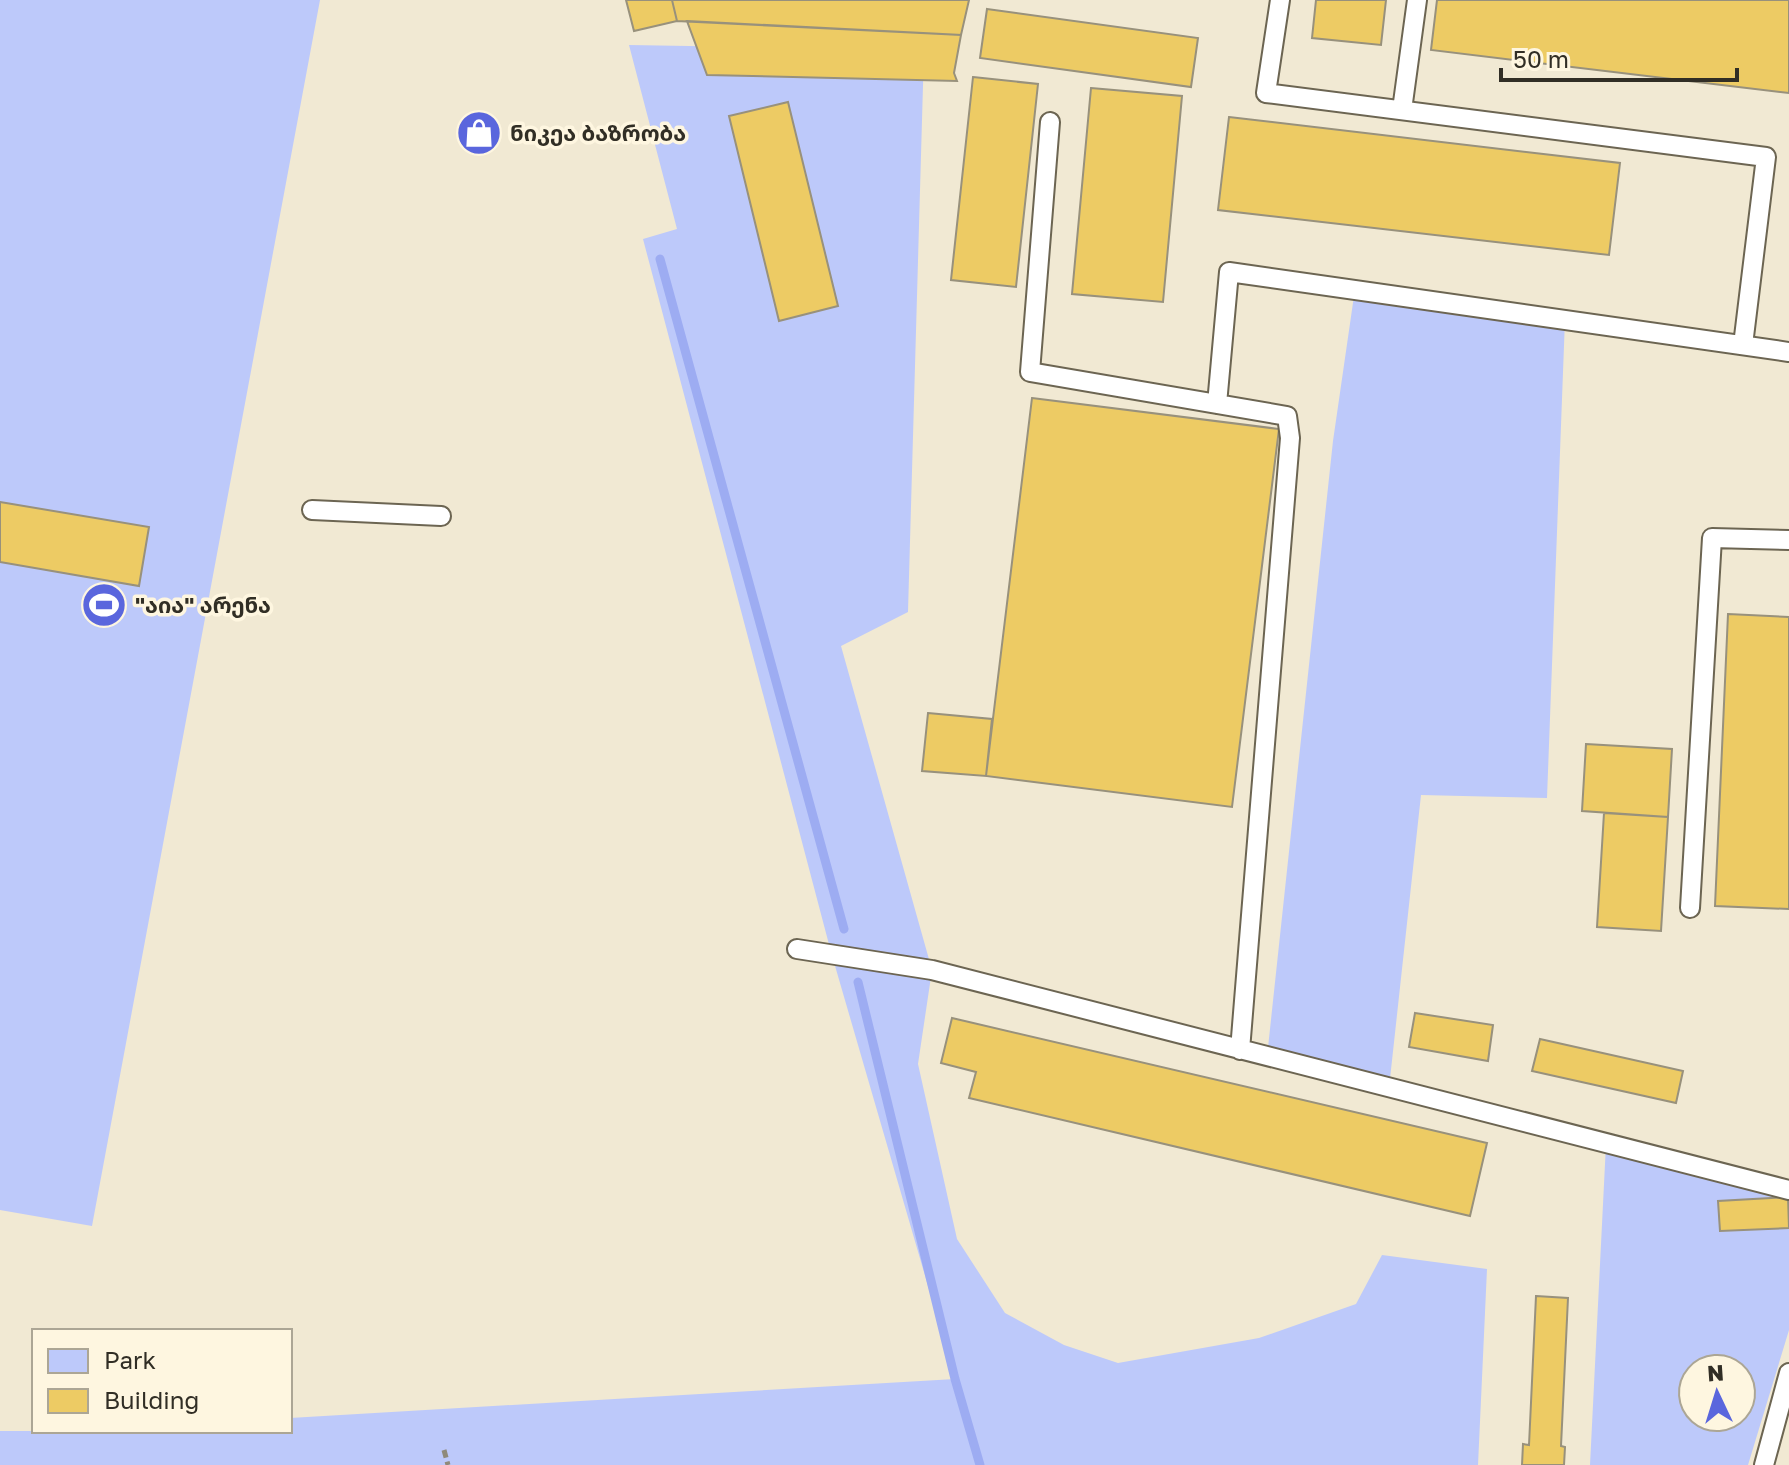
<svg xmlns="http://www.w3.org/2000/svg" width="1789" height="1465" font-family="'Golos Text','Noto Sans Georgian',sans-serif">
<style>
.green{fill:#bdc9fa;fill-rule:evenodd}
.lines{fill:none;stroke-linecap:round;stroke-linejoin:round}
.stream{stroke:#9dacf2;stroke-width:9}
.building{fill:#edcb64;stroke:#98917c;stroke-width:2}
.lane-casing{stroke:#6c6552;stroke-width:22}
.path{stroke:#8f8a7a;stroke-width:5;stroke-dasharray:8 4;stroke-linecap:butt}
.lane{stroke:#fff;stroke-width:18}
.labels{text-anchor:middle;stroke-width:7;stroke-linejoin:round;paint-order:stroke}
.poi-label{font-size:22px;font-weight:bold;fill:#312e25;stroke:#fef6e0;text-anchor:start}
</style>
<rect width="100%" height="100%" fill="#f1e9d3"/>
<path class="green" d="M0,0h320l-228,1226 -92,-16z
M629,45l295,5 -16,562 -67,34 91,324 -14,94 39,175 48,74 59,32 54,18 141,-25 97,-34 26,-49 105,14 -9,196h-1478v-34h290v-13l665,-39 -124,-427 -188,-713 34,-10z
M1355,289l210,30 -18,479 -126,-3 -32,293 -122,-31 66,-616z
M1606,1144l183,46v140l-41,135h-158zM1693,1369h48v48h-48z"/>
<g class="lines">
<path class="stream" d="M660,259l184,670
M858,982l97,397 25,86"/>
</g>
<path class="building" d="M626,0h46l5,21 -43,10z
M672,0h297l-8,35 -284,-14z
M1316,0h70l-5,45 -69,-7z
M1437,0h352v93l-358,-43z
M987,9l211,29 -7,49 -211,-29z
M687,21l274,14 -7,38 3,8 -250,-6z
M973,77l65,7 -22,203 -65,-7z
M1091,88l91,8 -19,206 -91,-8z
M788,102l50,204 -59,15 -50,-205z
M1229,117l391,46 -11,92 -391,-45z
M1032,398l247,31 -47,378 -246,-31z
M0,502l149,25 -10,59 -139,-24z
M1728,614l61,3v292l-74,-3z
M928,713l64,6 -6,57 -64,-5z
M1586,744l86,5 -4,68 -86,-6z
M1604,813l64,4 -7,114 -64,-4z
M1415,1013l78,12 -5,36 -79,-14z
M952,1018l535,125 -17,73 -501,-118 7,-26 -35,-9z
M1540,1039l143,32 -7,32 -144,-32z
M1788,1197l1,31 -69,3 -2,-30z
M1536,1296l32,2 -7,148 4,1 -1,18h-42l1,-21 6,1z"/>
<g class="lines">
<g class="lane-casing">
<path id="lane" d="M1280,0l-14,93 500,64 -23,188
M1402,110l15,-110
M1050,122l-20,250 257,44 3,22 -50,612
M1217,404l12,-132 560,80
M312,510l129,6
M1690,908l22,-370 77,2
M797,949l135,21 857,220
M1764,1465l25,-92"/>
</g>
<path class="path" d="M444,1450l4,15"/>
<use href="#lane" class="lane"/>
</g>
<defs>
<g id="shop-disc" transform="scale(2.3)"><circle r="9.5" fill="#5a66dd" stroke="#fef6e0"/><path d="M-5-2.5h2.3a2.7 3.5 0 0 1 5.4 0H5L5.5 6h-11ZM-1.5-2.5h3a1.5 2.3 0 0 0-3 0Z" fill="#fff"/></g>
<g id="stadium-disc" transform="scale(2.3)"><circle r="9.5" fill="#5a66dd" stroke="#fef6e0"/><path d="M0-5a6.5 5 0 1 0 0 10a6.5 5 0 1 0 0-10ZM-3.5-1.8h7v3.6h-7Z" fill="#fff"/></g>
</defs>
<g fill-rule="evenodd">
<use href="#shop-disc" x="479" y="133"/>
<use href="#stadium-disc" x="104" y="605"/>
</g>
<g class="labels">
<g class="poi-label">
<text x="510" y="141">ნიკეა ბაზრობა</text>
<text x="135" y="613">"აია" არენა</text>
</g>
</g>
<rect x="32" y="1329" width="260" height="104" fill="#fef6e0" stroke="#aca695" stroke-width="2"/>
<rect x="48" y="1349" width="40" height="24" fill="#bdc9fa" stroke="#aca695" stroke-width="2"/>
<text x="104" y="1369" font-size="24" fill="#312e25">Park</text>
<rect x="48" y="1389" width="40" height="24" fill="#edcb64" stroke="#aca695" stroke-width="2"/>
<text x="104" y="1409" font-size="24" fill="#312e25">Building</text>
<g transform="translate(1717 1393) rotate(356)"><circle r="38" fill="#fef6e0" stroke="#aca695" stroke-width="2"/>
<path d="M0-6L14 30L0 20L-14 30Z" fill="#5a66dd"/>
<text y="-12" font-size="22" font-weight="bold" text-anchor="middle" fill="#312e25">N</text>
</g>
<path d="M1501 68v12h236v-12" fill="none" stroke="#312e25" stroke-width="4"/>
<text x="1513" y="68" font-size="24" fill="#312e25" stroke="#fef6e0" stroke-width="6" paint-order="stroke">50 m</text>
</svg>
